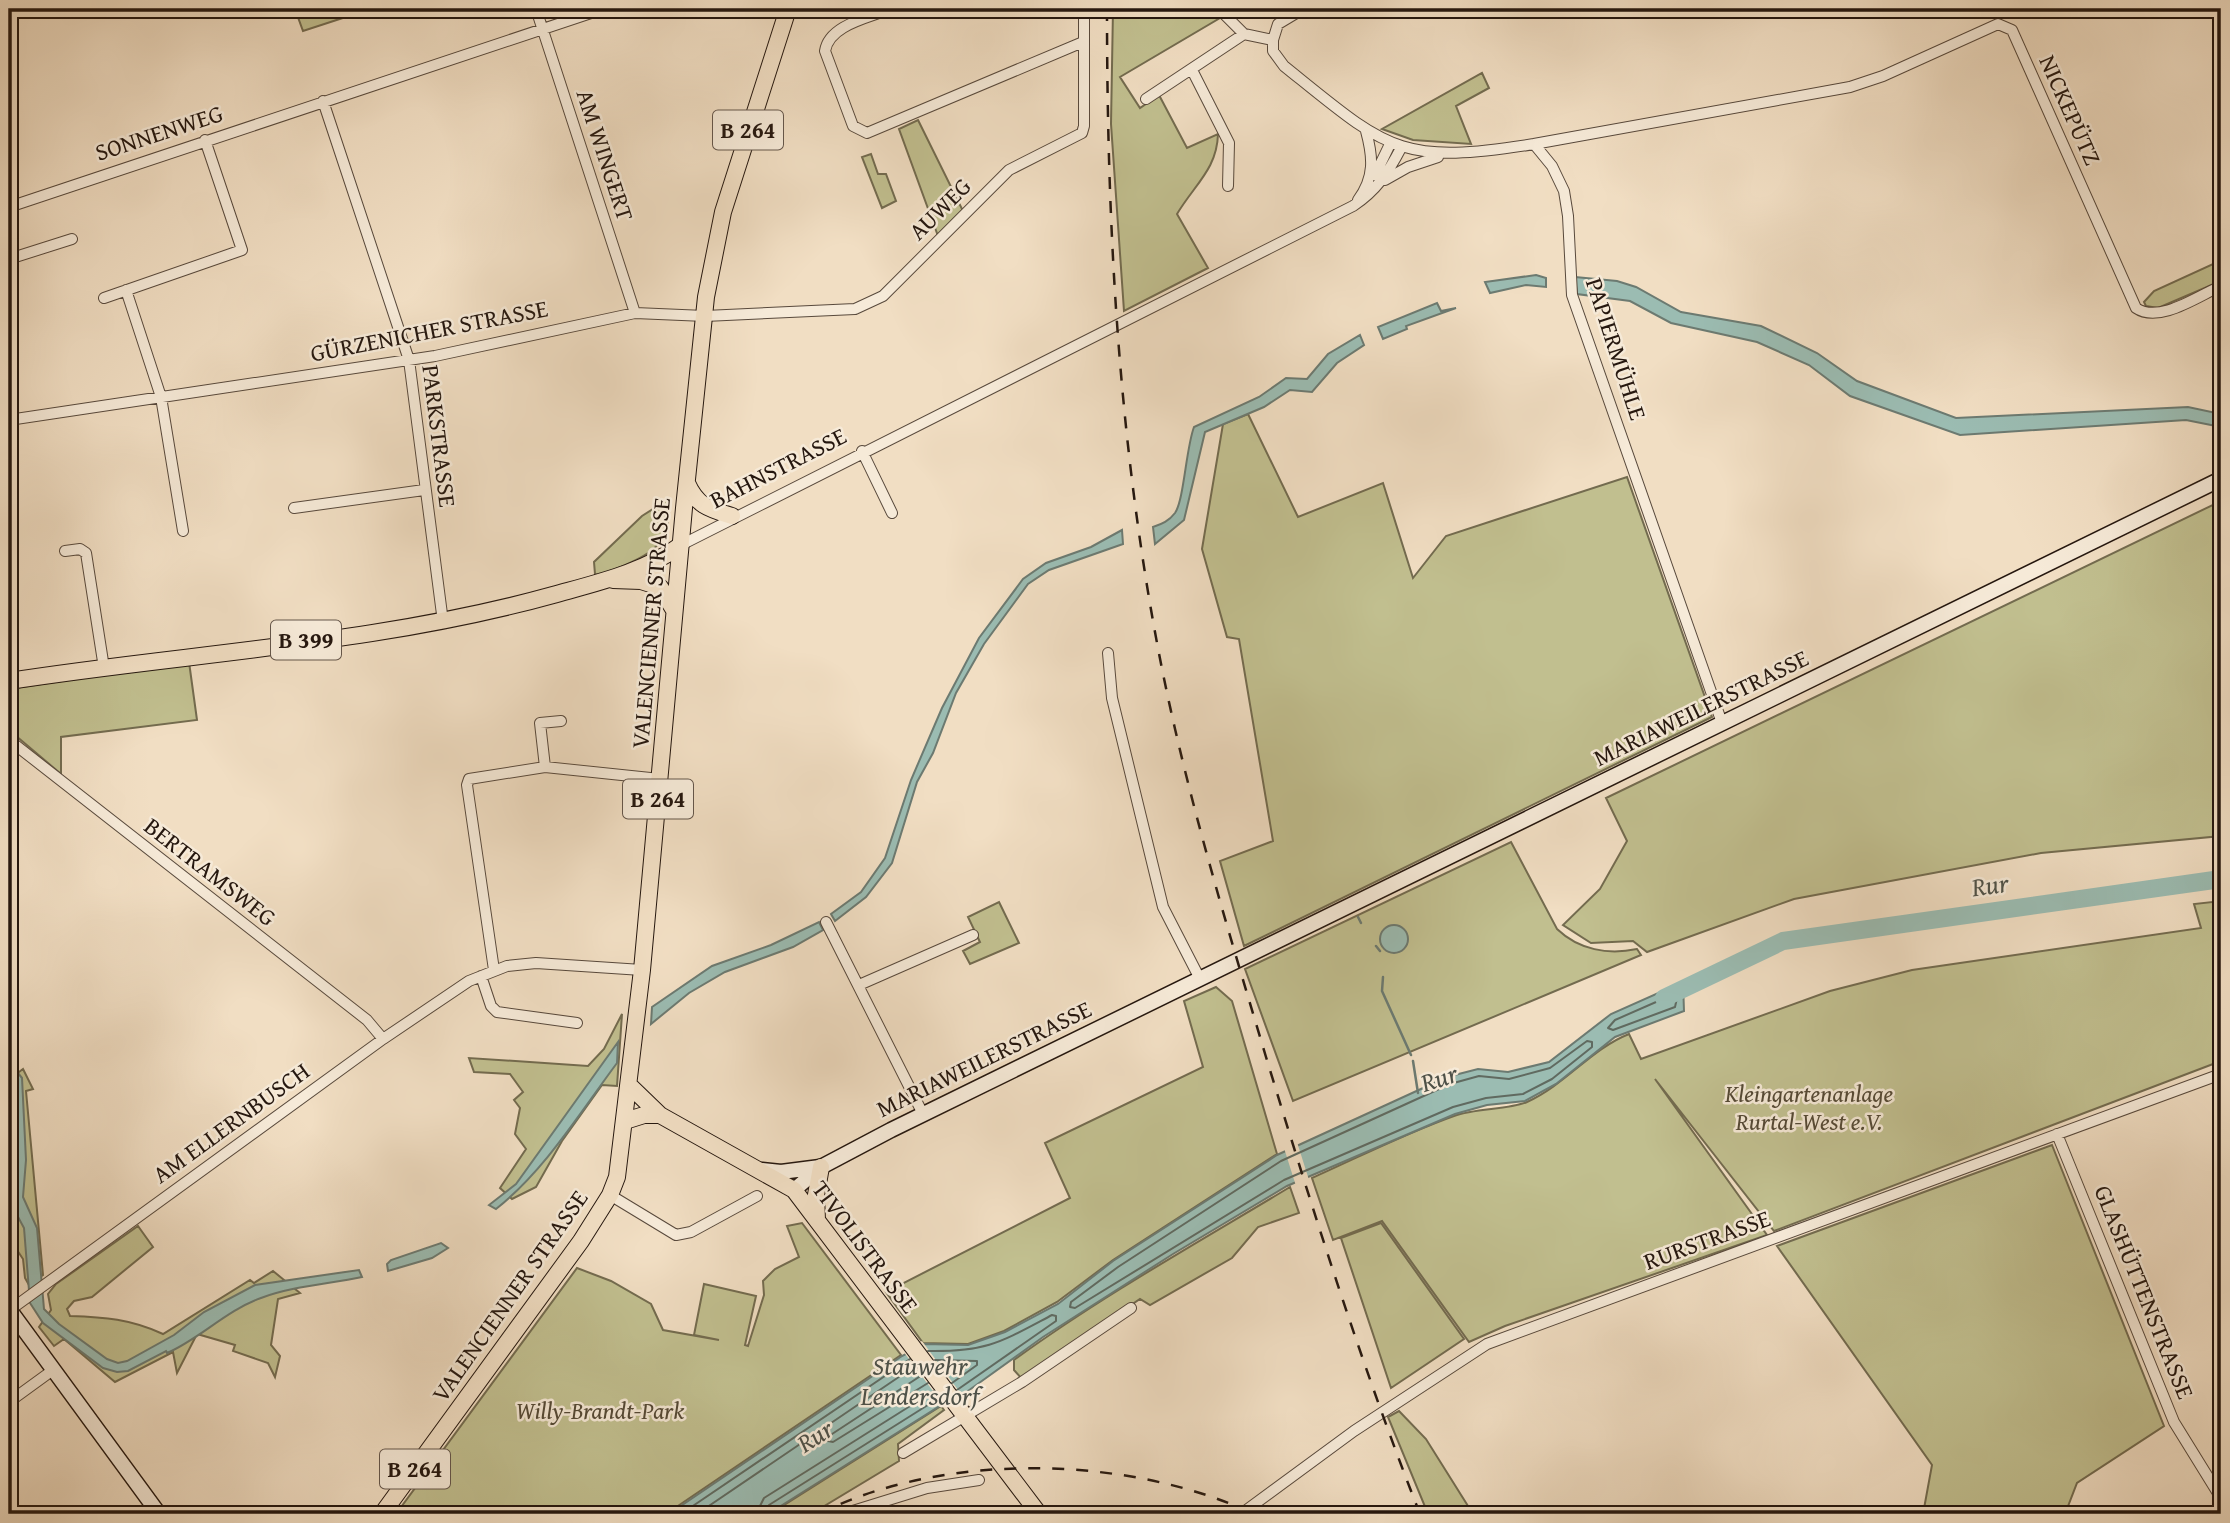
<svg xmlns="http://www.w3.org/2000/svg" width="2230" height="1523" font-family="'Gentium Book Plus',serif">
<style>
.green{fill:#c1bf8f;stroke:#736b4f;stroke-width:2}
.water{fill:#9bbcb2;stroke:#6c7a71;stroke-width:2}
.pier{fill:#f1dec3}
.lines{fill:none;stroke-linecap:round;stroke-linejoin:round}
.shore{stroke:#606a60;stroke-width:2}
.stream{stroke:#6c7a71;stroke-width:2.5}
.river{stroke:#9bbcb2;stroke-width:18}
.street-casing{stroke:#58493c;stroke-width:12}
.secondary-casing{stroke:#25170f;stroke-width:17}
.primary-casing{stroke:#25170f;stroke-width:18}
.street{stroke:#f6ead8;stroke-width:10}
.secondary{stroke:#f6ead8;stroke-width:14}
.primary{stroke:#f1dec3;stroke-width:16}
.rail{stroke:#25170f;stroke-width:2.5;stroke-dasharray:12 12;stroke-linecap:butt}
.labels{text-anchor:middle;stroke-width:5;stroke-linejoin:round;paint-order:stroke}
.shield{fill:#f6ead8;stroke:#64564b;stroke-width:2}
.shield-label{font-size:23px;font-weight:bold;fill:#25170f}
.street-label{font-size:24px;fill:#25170f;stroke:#f6ead8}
.park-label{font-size:24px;font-style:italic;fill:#544935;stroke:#f6ead8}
.water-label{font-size:26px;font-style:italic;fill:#4e5148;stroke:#f6ead8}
</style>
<rect width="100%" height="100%" fill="#f1dec3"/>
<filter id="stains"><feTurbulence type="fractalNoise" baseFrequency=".00286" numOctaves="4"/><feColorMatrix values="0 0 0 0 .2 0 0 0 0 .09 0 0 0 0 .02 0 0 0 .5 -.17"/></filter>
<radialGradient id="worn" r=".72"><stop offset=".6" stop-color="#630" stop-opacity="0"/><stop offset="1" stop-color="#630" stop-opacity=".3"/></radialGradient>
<path class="green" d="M295,9h62l1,4 -55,18z
M1113,9h100l7,9 -100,59 20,31 19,-13 28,53 31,-14c-1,35 -23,50 -41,80l31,54 -84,43 -13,-187z
M1482,73l7,15 -33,18 15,38 -58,-4 -31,-11z
M918,120l45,91 -25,25 -39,-107z
M871,154l7,20h8l10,27 -14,7 -20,-51z
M2213,264l8,17 -63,27 -12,-2 -2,-4 10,-11z
M1248,414l50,103 85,-34 30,95 33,-42 181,-59 85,240 -468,229 -24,-85 53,-20 -34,-202 -12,-2 -25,-88 21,-125z
M667,500c3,5 2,13 1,21 -3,34 -41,42 -69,55l-4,-2 -1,-12 48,-46z
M2221,501v335l-180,17 -247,46 -147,53 -14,-11 -42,2 -28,-18 37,-36 27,-48 -21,-43z
M189,662l8,58 -136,17v37l-52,-44v-39l6,-3z
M1511,842l46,87c22,21 51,26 80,20l4,6 -348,146 -48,-132z
M2221,901v160l-447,170 -119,-152 112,156 -262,91 -36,16 -87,-121 -49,19 -21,-62c47,-21 94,-45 142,-62 22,-8 55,-6 73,-14 38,-17 64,-53 102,-68l12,25 189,-68 82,-21 289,-42 -7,-24z
M999,902l20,41 -49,21 -7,-13 17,-9 -12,-25z
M1216,987l16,14 45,153 -164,106 -56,42 -53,29 -36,13 -45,-1 -37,-51 184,-94 -25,-55 158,-76 -19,-66z
M622,1014l-5,72 -15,-1 -40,56 -26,46 -24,12 -12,-11 26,-39 -11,-15 5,-26 -6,-8 9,-8 -13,-18 -36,-2 -5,-14 119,8 16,-17z
M23,1069l10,20 -7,2 17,184 -14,10 -4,-7 -2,-19 -8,-12 -6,-26v-97l6,-6 -4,-40z
M2052,1145l112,281 -87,57 -12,31h-142l9,-49 -155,-219z
M1290,1187l9,26 -41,14 -26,31 -82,47 -10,-6 -118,80 -8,-9v-10c88,-64 183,-117 276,-173z
M802,1223l99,132 -235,159h-270l181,-246 34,13 40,23 12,26 56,10 -25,-5 10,-51 52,12 -11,49 3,1 16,-51 -1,-14 12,-12 24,-12 -12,-31z
M1381,1223l83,116 -73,49 -50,-150z
M138,1226l15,21 -61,50 -18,4 -7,8 3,7c34,1 61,3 93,18l87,-54 4,3 19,-12 27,22 -22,6 -7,46 9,11 -5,21 -7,-14 -35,-12 2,-6 -38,-11 -20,39 -4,-21 -58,30 -51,-43 -10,7 -15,-19 12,-17 -3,-16 8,-10z
M941,1406l3,4 -46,34 1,17 -88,53h-41z
M1399,1411l27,28 47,75h-45l-40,-97z"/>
<path class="water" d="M1536,275l10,3v9l-20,-2 -36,8 -5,-11z
M1575,277l42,4 19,6 45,25 80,14 56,27 40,28 99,37 232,-11 33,7v13l-35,-7 -226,15 -110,-39 -41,-31 -52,-23 -86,-19 -41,-22 -53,-7z
M1437,303l4,8 15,-3 -50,18 1,3 -24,10 -5,-12z
M1360,335l4,10 -27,18 -25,29 -22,-2 -26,17 -59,25 -21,88 -29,24 -2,-17c9,-3 16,-6 22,-14 9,-13 11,-65 19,-86l65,-30 27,-19 21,1 21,-25z
M1122,530l1,14 -74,26 -21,14 -44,60 -28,49 -23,60 -16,29 -25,81 -26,34 -31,24 -4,-7 30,-22 24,-34 26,-78 31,-72 37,-70 44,-59 23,-16 45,-16z
M819,922l4,8 -30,17 -68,25 -36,21 -38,31 1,-17 60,-41 59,-21z
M1380 939a14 14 0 1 1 28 0a14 14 0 1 1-28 0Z
M1683,982l1,29 -69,26 -59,47 -31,17 -38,4 -32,9 -168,72 -114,68 -130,83 -82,59 -21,10 -172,108h-99l233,-158 22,-12 44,1 37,-13 53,-28 55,-43 164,-106 170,-78 31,-8 30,3 41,-10 62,-48z
M618,1042l-1,21c-38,51 -72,107 -121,146l-7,-4 27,-21z
M9,1062l13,16 4,82 -3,37 14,31 7,81 15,15 48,35 11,4 9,-2 47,-26 30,-23 51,-27 104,-15 3,7c-33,7 -69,9 -101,21 -34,12 -63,42 -94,55l-1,-2 -38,20 -11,1 -14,-4 -60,-45 -13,-20 -6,-75 -7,-13 -3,-116z
M441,1243l7,5 -16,10 -44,13 -1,-7 4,-4z"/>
<path class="pier" d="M1297,1142l12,38 -13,6 -12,-38z
M922,1341l42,57 -19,9 -42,-56z"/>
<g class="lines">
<path class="shore" d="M1672,995l5,3 -2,9 -62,23 -5,-2 7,-8z
M1587,1041l5,1v5l-40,32 -29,15 -37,4 -33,9 -169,73 -209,128 -5,-1 1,-5 47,-35 163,-106 169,-77 29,-8 30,3 41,-11z
M928,1351c59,1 73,-9 124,-36l4,1v5l-99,69
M935,1360l42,1v4l-25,18
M922,1375l-93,61 -1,5 5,1 95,-59
M681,1514l229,-155
M697,1514l218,-148
M756,1514l8,-16 170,-107
M765,1514l4,-9 170,-107"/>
<path class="stream" d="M1358,917l3,6
M1376,946l4,5
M1383,977l-1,14 29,64
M1413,1061l5,32"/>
<path class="river" d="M1664,998l119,-57 438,-62"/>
<g class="street-casing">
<path id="street" d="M536,9l99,304
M890,9c-22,9 -61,16 -65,42l28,75 14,7 216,-91
M1219,9l25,25 29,6v11l11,15c103,83 114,100 250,78l18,22 12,25 4,25 4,79 150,428
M1273,40l5,-16 25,-15
M1192,70l37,73 -1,43
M1146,99l98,-65
M323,101l86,259 34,262
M1534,144l316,-57 33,-11 115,-52 14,6 124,278c23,16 62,-12 85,-22
M1375,175l15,-31
M1385,180l23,-13 30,-10
M1358,200c17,-23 15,-43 8,-69
M9,207l594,-198
M9,259l63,-20
M126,290l35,107 22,134
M104,298l138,-48 -37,-110
M9,420l426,-64 200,-43 70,3 150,-7 28,-13 126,-126 73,-37 2,-7v-117
M862,451l30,62
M294,508l130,-18
M681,545l672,-339c23,-15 35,-33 48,-58
M65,551l15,-2 6,4 18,115
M1108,653l4,45 51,209 37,72
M9,740l358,280 16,19
M545,767l-5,-44 21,-2
M826,922l97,192
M494,970l-27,-185 2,-6 76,-12 115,12
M481,976l10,30 6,6 80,11
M859,985l114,-50
M2057,1134l117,288 47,76
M610,1195l66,40 15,-3 66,-36
M10,1310l373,-271 86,-58 38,-15 29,-3 106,7
M9,1402l44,-32
M903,1453l119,-71 109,-74
M843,1514l84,-26 52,-8
M1241,1514l113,-83 133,-87 734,-270"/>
</g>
<g class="secondary-casing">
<path id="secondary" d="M762,1170l19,2 39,-5
M794,1190l27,-23 70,-37 1330,-651
M9,1309l150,205"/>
</g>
<g class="primary-casing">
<path id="primary" d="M687,483c10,23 22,26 45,33
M613,580l28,1 19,6 14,23
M9,681c180,-28 368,-37 544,-86 43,-12 92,-23 128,-50
M630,1086l30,29
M625,1121l19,-6h16l134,75 245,324
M817,1220l-1,-25 5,-28
M382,1514l199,-273 29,-46 7,-18 25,-207 42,-462 22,-211 17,-85 65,-203"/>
</g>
<use href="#street" class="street"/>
<use href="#secondary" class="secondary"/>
<use href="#primary" class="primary"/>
<path class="rail" d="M1107,9c0,205 10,409 46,612 26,148 70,292 113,436 47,154 95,307 154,457
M819,1514c124,-63 310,-59 435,0"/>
</g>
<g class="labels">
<g class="shield">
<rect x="713" y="110.5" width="70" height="39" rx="5"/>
<rect x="271" y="620.5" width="70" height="39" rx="5"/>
<rect x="623" y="779.5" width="70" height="39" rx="5"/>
<rect x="380" y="1449.5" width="70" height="39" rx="5"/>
</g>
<g class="shield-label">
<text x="748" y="138">B 264</text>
<text x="306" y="648">B 399</text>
<text x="658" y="807">B 264</text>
<text x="415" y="1477">B 264</text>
</g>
<g class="street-label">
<text transform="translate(2070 110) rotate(66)" y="8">NICKEPÜTZ</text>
<text transform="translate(159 133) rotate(-18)" y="8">SONNENWEG</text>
<text transform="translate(605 155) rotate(72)" y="8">AM WINGERT</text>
<text transform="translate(940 209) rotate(-45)" y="8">AUWEG</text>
<text transform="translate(429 331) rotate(-11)" y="8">GÜRZENICHER STRASSE</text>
<text transform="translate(1616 349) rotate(72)" y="8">PAPIERMÜHLE</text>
<text transform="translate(439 436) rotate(83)" y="8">PARKSTRASSE</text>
<text transform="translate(778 468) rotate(-27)" y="8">BAHNSTRASSE</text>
<text transform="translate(651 623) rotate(-85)" y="8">VALENCIENNER STRASSE</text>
<text transform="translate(1701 708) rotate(-26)" y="8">MARIAWEILERSTRASSE</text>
<text transform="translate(210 872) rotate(38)" y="8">BERTRAMSWEG</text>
<text transform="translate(984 1059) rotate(-26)" y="8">MARIAWEILERSTRASSE</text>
<text transform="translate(231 1123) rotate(-36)" y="8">AM ELLERNBUSCH</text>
<text transform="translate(1707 1240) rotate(-20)" y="8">RURSTRASSE</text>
<text transform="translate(865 1247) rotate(53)" y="8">TIVOLISTRASSE</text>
<text transform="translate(2144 1292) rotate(68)" y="8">GLASHÜTTENSTRASSE</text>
<text transform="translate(510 1296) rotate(-55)" y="8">VALENCIENNER STRASSE</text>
</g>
<g class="park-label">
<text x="1809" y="1102">Kleingartenanlage<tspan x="1809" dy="28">Rurtal-West e.V.</tspan></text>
<text x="600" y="1419">Willy-Brandt-Park</text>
</g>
<g class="water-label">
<text transform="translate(1990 885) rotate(-8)" y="9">Rur</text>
<text transform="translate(1439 1078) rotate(-18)" y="9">Rur</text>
<text x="920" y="1375">Stauwehr<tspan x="920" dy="30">Lendersdorf</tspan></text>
<text transform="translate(815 1436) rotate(-33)" y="9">Rur</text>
</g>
</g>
<rect width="2230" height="1523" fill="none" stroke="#f1dec3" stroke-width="35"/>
<rect x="10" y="10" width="2209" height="1502" fill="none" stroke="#25170f" stroke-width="3.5"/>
<rect x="18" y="18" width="2195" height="1488" fill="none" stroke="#25170f" stroke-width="2"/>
<rect width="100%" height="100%" filter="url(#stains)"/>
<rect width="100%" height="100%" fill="url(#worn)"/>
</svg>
